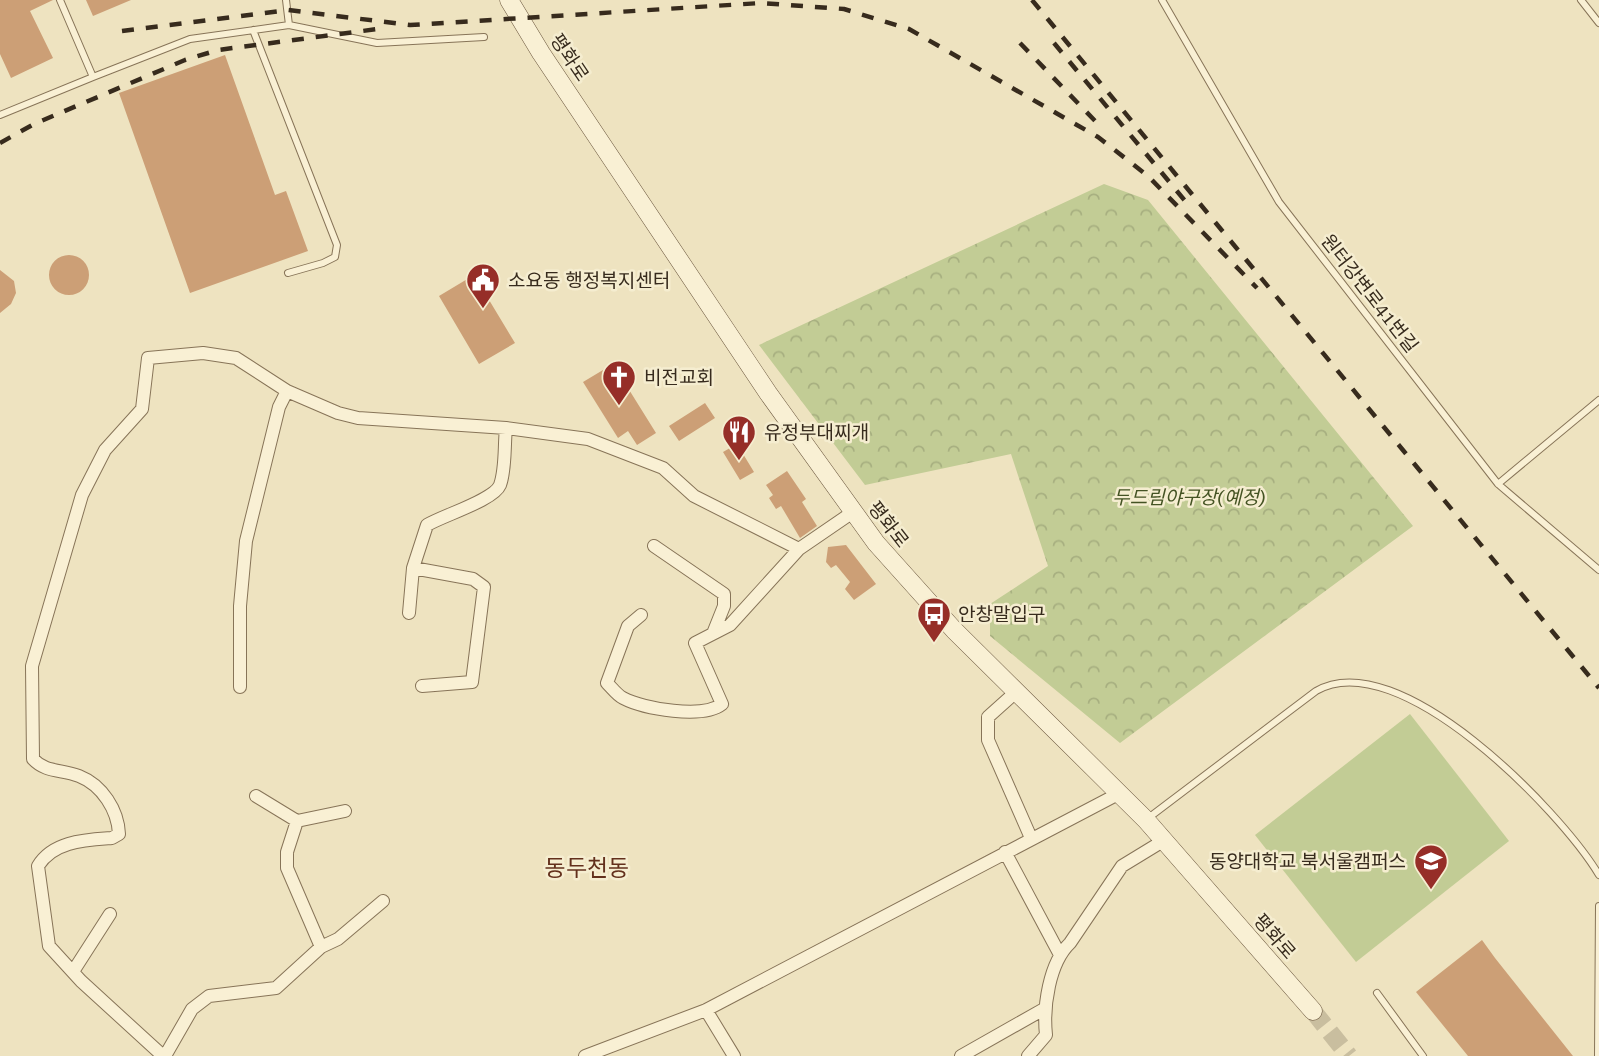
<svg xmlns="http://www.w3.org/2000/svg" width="1599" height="1056" font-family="'Roboto Serif','Noto Sans KR',serif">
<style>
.forest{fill:url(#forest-crowns)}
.garden{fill:#c2cc95}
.building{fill:#cc9f76}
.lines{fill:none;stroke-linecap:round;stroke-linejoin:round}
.secondary-tunnel{stroke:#c9be9f;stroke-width:18;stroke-dasharray:18 9;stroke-linecap:butt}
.service-casing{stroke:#877458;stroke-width:8}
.minor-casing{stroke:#877458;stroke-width:14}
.secondary-casing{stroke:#69553c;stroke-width:19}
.service{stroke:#f9f0d4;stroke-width:6}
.minor{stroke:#f9f0d4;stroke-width:12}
.secondary{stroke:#f9f0d4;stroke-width:18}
.rail{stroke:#372b1d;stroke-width:4.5;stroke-dasharray:12 12;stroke-linecap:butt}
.labels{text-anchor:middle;stroke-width:5;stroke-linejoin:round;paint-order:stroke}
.street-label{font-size:19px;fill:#372b1d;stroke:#f5edd0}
.poi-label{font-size:19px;fill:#372b1d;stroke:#f5edd0;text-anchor:start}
.park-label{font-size:19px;font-style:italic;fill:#445323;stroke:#f5edd0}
.quarter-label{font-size:23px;fill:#63301c;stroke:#f5edd0}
</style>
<defs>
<pattern id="forest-crowns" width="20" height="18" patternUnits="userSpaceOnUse" patternTransform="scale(1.75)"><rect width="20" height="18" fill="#c2cc95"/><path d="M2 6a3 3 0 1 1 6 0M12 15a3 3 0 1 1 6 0" fill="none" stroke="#a7af80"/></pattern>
</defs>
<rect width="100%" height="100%" fill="#eee3c0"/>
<path class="forest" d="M1104,184l44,16 265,326 -293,217 -130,-107v-32l58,-38 -37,-112 -146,31 -106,-140z"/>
<path class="garden" d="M1410,714l99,127 -153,121 -101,-127z"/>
<path class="building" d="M0,0h53l-23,11 23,47 -42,20 -11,-24z
M86,0h45l-38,16z
M225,55l50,140 11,-4 22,60 -118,42 -71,-200z
M49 275a20 20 0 1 1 40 0a20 20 0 1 1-40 0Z
M0,270l14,11 2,12 -5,11 -11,9z
M474,275l41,68 -36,21 -40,-68z
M613,364l43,69 -19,12 -9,-14 -10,7 -35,-56z
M705,403l10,15 -36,23 -10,-15z
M737,444l17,28 -14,8 -17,-28z
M787,471l19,28 -4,3 15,24 -17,12 -19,-32 -5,3 -7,-11 4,-3 -7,-10z
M846,545l30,39 -22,16 -9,-11 5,-7 -14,-17 -5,3 -5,-6 2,-15z
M1482,940l13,18 78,98h-105l-52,-64z"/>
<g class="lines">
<path class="secondary-tunnel" d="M1313,1011l36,45"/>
<g class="service-casing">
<path id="service" d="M286,0l3,25
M1162,0l117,202 219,282 101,86
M1581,0l18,23
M253,30l84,215 -2,12 -12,6 -35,10
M93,77l97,-38 99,-14 88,18 107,-6
M0,115l93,-38 -33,-77
M1498,484l101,-84
M1147,819l169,-128c82,-48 244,119 283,184
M1377,993l46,63
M1598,1056l1,-150"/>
</g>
<g class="minor-casing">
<path id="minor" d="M654,546l70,48v12l-10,25
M413,568l60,11 11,8 -12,95 -50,4
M409,613l4,-45 14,-43c17,-10 67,-25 73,-40 6,-17 4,-39 6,-57
M641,615l-13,11 -21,57c5,5 10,12 16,15 21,11 80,21 99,6l-27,-61 35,-18 69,-76 54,-37
M240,687v-81l6,-65 33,-134 8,-16
M1017,691l-29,26v23l43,98
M256,796l41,25 48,-10
M297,821l-10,31v16l34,79
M1005,852l54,101
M74,970l36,-56
M706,1010l28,46
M163,1056l-82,-75 -32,-35 -11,-80c15,-25 47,-26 74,-28l7,-4c-1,-24 -17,-49 -40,-58 -17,-7 -33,-3 -46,-17l-1,-93 50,-171 23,-45 37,-41 6,-51 55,-5 33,5 51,33 51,22 20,5 148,10 82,11 75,29 31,28 105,53
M165,1056l27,-47 17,-13 67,-8 45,-41 17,-8 45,-38
M585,1056l121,-46 414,-217
M961,1056l83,-47
M1028,1056l18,-21c-3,-28 3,-72 24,-92l52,-77 41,-25"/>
</g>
<g class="secondary-casing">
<path id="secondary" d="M509,0l32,53 227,340 108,150 78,87 192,190 167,191"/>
</g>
<use href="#service" class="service"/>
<use href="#minor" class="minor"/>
<use href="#secondary" class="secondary"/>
<path class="rail" d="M1032,0l567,688
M122,31l166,-21 122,15 351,-22 83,6 65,20 189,108 50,39 109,112
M1020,43l78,81
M1054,43l132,159
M0,143l34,-19 151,-64 33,-10 167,-22"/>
</g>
<defs>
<g id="civic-pin" transform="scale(1.75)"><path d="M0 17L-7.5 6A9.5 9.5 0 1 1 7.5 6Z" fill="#962e28" stroke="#f5edd0"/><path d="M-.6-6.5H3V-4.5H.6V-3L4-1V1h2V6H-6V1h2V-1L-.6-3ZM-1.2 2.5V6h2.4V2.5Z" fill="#fff"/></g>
<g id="church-pin" transform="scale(1.75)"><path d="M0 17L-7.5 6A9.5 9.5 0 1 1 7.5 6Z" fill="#962e28" stroke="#f5edd0"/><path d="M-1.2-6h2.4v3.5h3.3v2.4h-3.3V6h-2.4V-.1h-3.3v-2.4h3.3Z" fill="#fff"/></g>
<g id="restaurant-pin" transform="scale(1.75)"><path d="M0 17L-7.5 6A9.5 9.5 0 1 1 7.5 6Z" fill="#962e28" stroke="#f5edd0"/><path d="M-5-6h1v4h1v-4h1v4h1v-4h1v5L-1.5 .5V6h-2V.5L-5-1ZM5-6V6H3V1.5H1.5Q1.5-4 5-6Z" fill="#fff"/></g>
<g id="bus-pin" transform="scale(1.75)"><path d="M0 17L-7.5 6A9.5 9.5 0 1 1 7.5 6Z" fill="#962e28" stroke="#f5edd0"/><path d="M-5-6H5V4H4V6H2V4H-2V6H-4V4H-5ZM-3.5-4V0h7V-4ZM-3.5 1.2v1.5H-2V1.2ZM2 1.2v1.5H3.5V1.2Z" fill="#fff"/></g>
<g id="university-pin" transform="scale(1.75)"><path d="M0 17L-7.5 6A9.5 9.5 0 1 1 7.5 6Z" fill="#962e28" stroke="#f5edd0"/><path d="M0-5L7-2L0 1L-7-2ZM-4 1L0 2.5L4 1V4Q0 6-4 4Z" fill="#fff"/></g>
</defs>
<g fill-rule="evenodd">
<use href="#civic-pin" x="483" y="280"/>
<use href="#church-pin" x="619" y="377"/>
<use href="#restaurant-pin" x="739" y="432"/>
<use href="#bus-pin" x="934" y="614"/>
<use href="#university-pin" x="1431" y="861"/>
</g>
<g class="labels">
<g class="street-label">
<text transform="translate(570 57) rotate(56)" y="7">평화로</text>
<text transform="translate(1370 293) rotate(52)" y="7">원터강변로41번길</text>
<text transform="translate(889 524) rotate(52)" y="7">평화로</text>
<text transform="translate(1275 936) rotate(49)" y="7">평화로</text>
</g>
<g class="poi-label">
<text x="508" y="287">소요동 행정복지센터</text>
<text x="644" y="384">비전교회</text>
<text x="764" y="439">유정부대찌개</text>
<text x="958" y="621">안창말입구</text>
<text x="1406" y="868" text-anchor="end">동양대학교 북서울캠퍼스</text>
</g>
<g class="park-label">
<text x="1189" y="504">두드림야구장(예정)</text>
</g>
<g class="quarter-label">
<text x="587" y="876">동두천동</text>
</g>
</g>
</svg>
